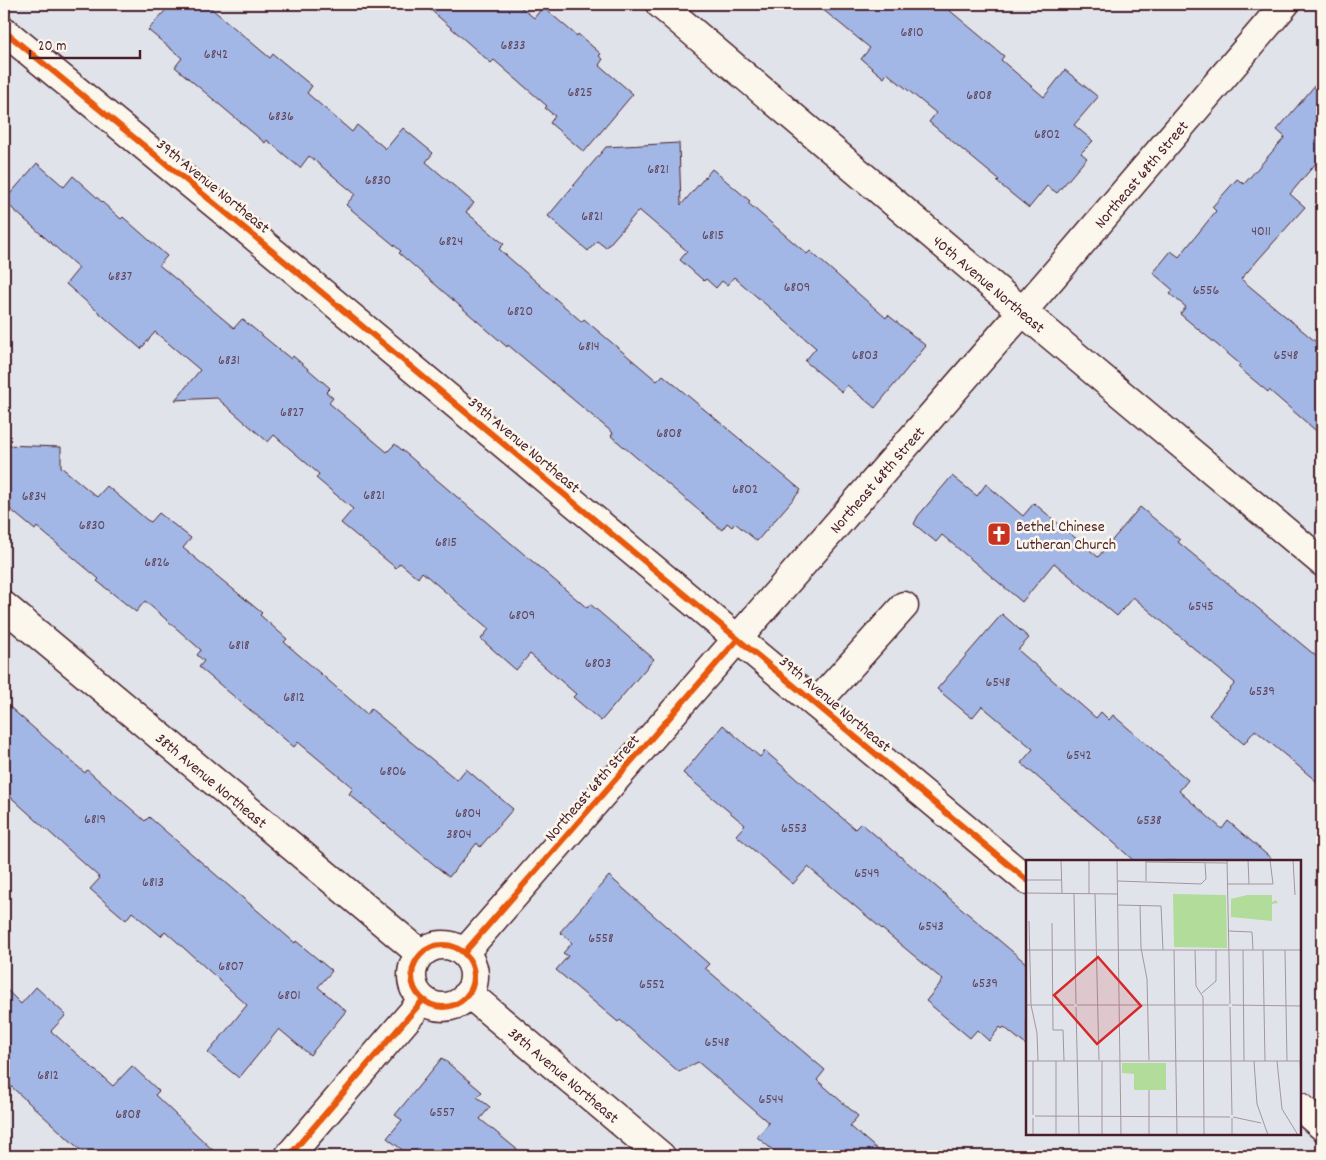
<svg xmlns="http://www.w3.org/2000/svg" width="1326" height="1160" font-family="Dekko,sans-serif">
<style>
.building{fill:#a2b7e5;stroke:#4a1f2b}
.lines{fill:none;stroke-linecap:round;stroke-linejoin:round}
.minor-casing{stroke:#4a1f2b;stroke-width:31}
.minor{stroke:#fbf7ec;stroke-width:28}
.cycleway-casing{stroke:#fbf7ec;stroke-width:9}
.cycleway{stroke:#e8590c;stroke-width:6}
.labels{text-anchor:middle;stroke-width:5;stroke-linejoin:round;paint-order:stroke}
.number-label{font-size:14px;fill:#60455a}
.street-label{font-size:16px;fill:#4a1f2b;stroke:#fbf7ec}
.poi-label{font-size:16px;fill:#4a1f2b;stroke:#fbf7ec;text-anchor:start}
.inset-road{fill:none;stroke:#a4959e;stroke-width:1}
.view{fill:#d62828;fill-opacity:0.15;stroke:#d62828;stroke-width:2.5}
.inset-edge{fill:none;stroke:#4a1f2b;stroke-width:2.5}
</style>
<rect width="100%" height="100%" fill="#e0e4ea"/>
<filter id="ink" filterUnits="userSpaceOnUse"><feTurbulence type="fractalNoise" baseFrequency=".02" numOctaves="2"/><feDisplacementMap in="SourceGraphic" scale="10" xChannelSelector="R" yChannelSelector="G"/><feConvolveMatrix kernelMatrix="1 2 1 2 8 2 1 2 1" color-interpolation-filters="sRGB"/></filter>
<g filter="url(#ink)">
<path class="building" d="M171,4h35l64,54 3,-4 39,32 -5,7 45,39 5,-7 29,24 17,-21 30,25 -7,9 48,41 -8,9 38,32 -5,5 83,73 2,-3 73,62 6,-6 138,115 -44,51 -22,-18 -3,4 -5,-4 -5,7 -111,-94 2,-3 -105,-88 -1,2 -108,-94 2,-2 -55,-46 9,-11 -46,-38 -9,12 -33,-28 -2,3 -90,-76 7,-9 -34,-28z
M424,4h93l17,14 9,-11 34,29 1,-2 23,20 -2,2 4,3 -4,6 34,29 -49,58 -34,-29 5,-7 -10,-8 2,-2 -53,-46 -3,3z
M816,4h126l62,52 -3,4 43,37 21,-27 33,27 -24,28 19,16 -12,12 6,5 -30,35 -10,-7 -18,22 -32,-26 2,-2 -70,-58 7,-9 -49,-40 -3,5 -23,-19 9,-11z
M1322,77v79l-32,38 15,13 -64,72 81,68v89l-53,-46 -1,2 -30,-25 2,-3 -60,-50 6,-7 -16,-13 3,-4 -20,-17 18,-22 8,6 37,-46 -4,-4 25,-28 7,5 41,-47 -8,-7z
M679,143l2,62 31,-36 38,32 -2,2 59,51 3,-3 76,67 2,-3 38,31 -51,62 -28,-23 -5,7 -37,-31 11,-13 -82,-71 -7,8 -5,-4 -6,7 -10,-9 -2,2 -24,-21 7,-9 -48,-41 -33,38 -9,-7 -9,10 -40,-35 58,-69z
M37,163l27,24 9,-11 48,43 2,-2 44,39 -8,9 75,63 8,-9 49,40 2,-3 37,32 -4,4 7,6 -4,5 58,49 8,-8 192,164 3,-4 64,55 -53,62 -28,-24 3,-3 -46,-40 -14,16 -35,-31 8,-10 -67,-57 -4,6 -18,-15 -4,5 -55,-45 12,-14 -37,-31 3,-4 -45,-39 -6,7 -51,-44 -42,2 25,-30 -45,-38 -14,17 -75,-65 13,-16 -75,-67z
M4,445l57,2v20l36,30 10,-11 40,34 4,2 8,-9 32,25 -8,10 79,65 -2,2 27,24 -3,3 83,72 4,-5 86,71 9,-11 47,40 -33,38 -3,-4 -28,34 -100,-83 4,-6 -55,-46 -4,5 -95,-80 5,-6 -7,-6 4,-5 -56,-49 -9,11 -39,-31 2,-2 -62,-52 -2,3 -31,-26z
M952,476l25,20 9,-12 37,32 11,-13 64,54 42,-50 40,33 -2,2 144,119v125l-67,-56 -11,14 -35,-29 26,-32 -102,-86 -16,19 -63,-53 -32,39 -80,-67 -6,7 -22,-18 4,-8z
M1002,614l27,24 -11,12 78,68 5,-6 8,8 4,-5 75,65 -9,11 43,38 6,-8 46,40h-140l-31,-28 -82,-70 12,-14 -51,-43 -10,12 -35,-29z
M4,702l81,71 2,-3 58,51 4,-4 146,126 1,-2 36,30 -14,16 28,24 -36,44 -31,-26 -40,49 -31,-25 39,-48 -82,-74 -4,5 -29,-24 -6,8 -36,-31 10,-11 -96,-87z
M723,725l37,32 5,-6 90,78 6,-6 166,141v82l-23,-19 -2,2 -2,-2 -11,14 -12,-11 -7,8 -44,-37 17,-21 -135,-113 -15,17 -57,-49 9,-10 -62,-52z
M609,876l100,88 -4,4 120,102 -8,10 41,36 -8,10 35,30h-105l-23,-19 12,-14 -71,-61 -19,10 -59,-52 -2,2 -62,-52 12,-14 -5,-3 9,-10 -12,-11z
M4,987l17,17 15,-17 30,28 -15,16 62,55 19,-20 27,25 -4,4 64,61h-132l-83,-76z
M442,1058l40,34 -5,5 13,10 -10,12 45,37h-115l-23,-18 15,-18 -7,-5z"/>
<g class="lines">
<g class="minor-casing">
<g id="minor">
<path id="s1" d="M660,4l362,307 300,251"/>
<path d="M4,31l244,200 779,649"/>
<path id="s2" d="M4,606l417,348"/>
<path d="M816,704l88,-98"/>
<circle cx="443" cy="976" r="31"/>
<path id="s3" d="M464,953l590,-678 231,-271"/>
<path id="s4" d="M468,993l193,163"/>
<path d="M1300,1107l22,19"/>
<path d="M289,1156l134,-156"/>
</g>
</g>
<use href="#minor" class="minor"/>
<g class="cycleway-casing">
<path id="cycleway" d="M4,31l244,200 779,649
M412 976a31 31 0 1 1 62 0a31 31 0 1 1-62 0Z
M464,953l274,-314
M289,1156l134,-156"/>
</g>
<use href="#cycleway" class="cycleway"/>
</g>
</g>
<defs>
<g id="church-square" transform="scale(1.25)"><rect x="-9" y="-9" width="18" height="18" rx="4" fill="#c8321e" stroke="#fbf7ec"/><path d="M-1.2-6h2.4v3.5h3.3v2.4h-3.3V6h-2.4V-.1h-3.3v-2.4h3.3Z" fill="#fff"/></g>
</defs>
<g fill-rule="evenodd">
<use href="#church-square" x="999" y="534"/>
</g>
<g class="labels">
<g class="number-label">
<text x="912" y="36">6810</text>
<text x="513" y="49">6833</text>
<text x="216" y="58">6842</text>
<text x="580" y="96">6825</text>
<text x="979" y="99">6808</text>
<text x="281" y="120">6836</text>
<text x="1047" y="138">6802</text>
<text x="658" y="173">6821</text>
<text x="378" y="184">6830</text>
<text x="592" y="220">6821</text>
<text x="1261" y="235">4011</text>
<text x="713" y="239">6815</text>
<text x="451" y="245">6824</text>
<text x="120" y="280">6837</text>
<text x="797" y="291">6809</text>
<text x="1206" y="294">6556</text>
<text x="520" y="315">6820</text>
<text x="589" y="350">6814</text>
<text x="865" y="359">6803</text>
<text x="1286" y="359">6548</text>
<text x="229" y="364">6831</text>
<text x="292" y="416">6827</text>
<text x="669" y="437">6808</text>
<text x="745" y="493">6802</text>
<text x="374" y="499">6821</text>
<text x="34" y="500">6834</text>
<text x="92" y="529">6830</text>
<text x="446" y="546">6815</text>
<text x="157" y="566">6826</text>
<text x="1201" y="610">6545</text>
<text x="522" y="619">6809</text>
<text x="239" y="649">6818</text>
<text x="598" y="667">6803</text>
<text x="998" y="686">6548</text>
<text x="1262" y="695">6539</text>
<text x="294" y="701">6812</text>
<text x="1079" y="759">6542</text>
<text x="393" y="775">6806</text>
<text x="468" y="817">6804</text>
<text x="95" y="823">6819</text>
<text x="1149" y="824">6538</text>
<text x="794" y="832">6553</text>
<text x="459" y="838">3804</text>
<text x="867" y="877">6549</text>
<text x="153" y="886">6813</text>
<text x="931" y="930">6543</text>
<text x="601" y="942">6558</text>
<text x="231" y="970">6807</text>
<text x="985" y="987">6539</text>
<text x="652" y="988">6552</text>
<text x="289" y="999">6801</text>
<text x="717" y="1046">6548</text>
<text x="48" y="1079">6812</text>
<text x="771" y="1103">6544</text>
<text x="442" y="1116">6557</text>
<text x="128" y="1118">6808</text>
</g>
<g class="street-label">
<text dy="6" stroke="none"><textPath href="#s3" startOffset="1032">Northeast 68th Street</textPath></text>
<text transform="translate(214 185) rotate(39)" y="6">39th Avenue Northeast</text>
<text dy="6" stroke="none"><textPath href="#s1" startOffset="432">40th Avenue Northeast</textPath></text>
<text transform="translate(525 444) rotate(40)" y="6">39th Avenue Northeast</text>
<text dy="6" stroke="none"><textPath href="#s3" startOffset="628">Northeast 68th Street</textPath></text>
<text transform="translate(836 703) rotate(40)" y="6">39th Avenue Northeast</text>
<text dy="6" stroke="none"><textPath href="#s2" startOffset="271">38th Avenue Northeast</textPath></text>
<text transform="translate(591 787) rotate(-49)" y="6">Northeast 68th Street</text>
<text dy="6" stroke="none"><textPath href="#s4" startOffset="126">38th Avenue Northeast</textPath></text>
</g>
<g class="poi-label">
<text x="1016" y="531">Bethel Chinese<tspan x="1016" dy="18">Lutheran Church</tspan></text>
</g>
</g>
<g transform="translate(1026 860)">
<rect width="275" height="275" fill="#e0e4ea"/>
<path d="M147,34l53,1 1,53 -53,-1zM221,35h25v7l4,-2 2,3 -6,1v17l-41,-4v-18zM96,203h44v27h-32v-16l-12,-1z" fill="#b1dc99"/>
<path class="inset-road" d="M35,0l1,33M63,0v34M91,0l4,275M120,0v21M201,0l3,144M222,0l1,24M267,0l2,35M120,2l81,1M0,20h35M92,21l83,3 5,-5 -1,-16M202,24h45l-3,-24M0,33l92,1M48,34l2,110M69,34l4,166M92,45l43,1 2,44M114,45l1,43 6,31 2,81M3,61l2,84 6,28 1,28M26,63l1,107h10l1,31M203,71l23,1 1,18M0,90h275M148,90l3,185M169,90l1,36 7,11 1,138M217,90l1,111M237,90l2,111M259,90l2,111M176,133l14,-12v-31M0,145h48M51,145h152M206,145l69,1M50,147l3,128M204,147l2,108M0,201h275M7,201v54M30,201v74M76,201v74M228,201l3,43 11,31M251,201l5,48 16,26M274,202l1,16M123,230v45M9,256l195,1M207,257l28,6M7,258v17M206,258v17"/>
<path class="view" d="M72,97l43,49 -44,38 -43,-49z"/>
<rect width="275" height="275" class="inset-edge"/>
</g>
<rect width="1326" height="1160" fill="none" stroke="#fbf7ec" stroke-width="20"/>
<rect x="10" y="10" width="1306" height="1140" fill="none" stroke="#4a1f2b" stroke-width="2" filter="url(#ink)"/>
<path d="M30 50v8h110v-8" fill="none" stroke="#4a1f2b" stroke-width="2.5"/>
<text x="38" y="50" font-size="15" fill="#4a1f2b" stroke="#fbf7ec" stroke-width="4" paint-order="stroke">20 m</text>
</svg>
